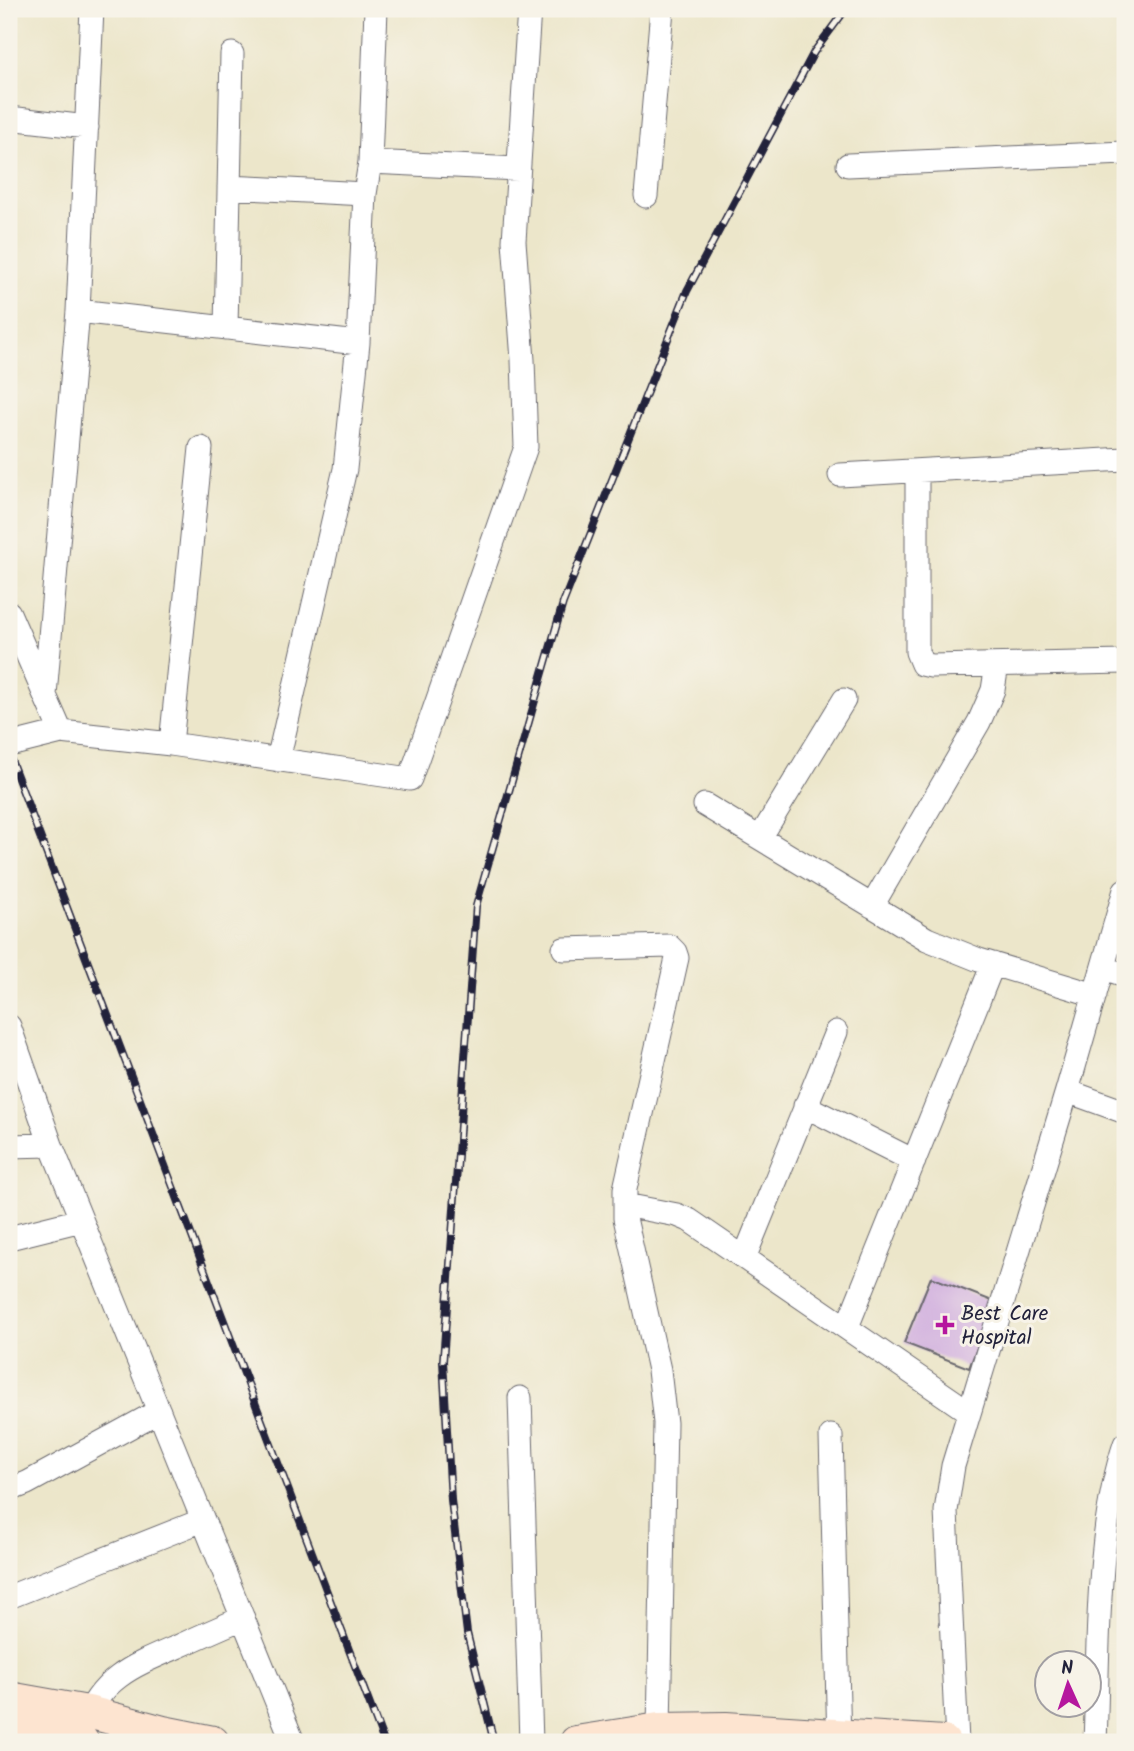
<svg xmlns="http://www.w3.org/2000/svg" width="1134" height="1751" font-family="Kalam,sans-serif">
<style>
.building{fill:#d3b3df}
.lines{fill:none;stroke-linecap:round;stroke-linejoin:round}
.street-casing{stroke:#69676d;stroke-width:25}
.secondary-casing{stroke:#69676d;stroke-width:34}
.street{stroke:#fff;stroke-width:23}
.secondary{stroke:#fde4d0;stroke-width:32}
.rail-casing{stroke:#22223b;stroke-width:8}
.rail{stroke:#f7f3e8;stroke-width:5;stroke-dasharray:16;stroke-linecap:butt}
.poi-dot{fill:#b5179e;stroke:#f7f3e8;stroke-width:2.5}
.labels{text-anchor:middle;stroke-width:6;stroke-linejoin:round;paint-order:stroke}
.poi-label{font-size:21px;fill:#22223b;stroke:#f7f3e8;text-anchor:start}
</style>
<rect width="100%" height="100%" fill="#f7f3e8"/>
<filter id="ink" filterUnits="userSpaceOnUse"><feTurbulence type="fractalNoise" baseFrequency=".0143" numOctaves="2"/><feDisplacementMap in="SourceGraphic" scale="14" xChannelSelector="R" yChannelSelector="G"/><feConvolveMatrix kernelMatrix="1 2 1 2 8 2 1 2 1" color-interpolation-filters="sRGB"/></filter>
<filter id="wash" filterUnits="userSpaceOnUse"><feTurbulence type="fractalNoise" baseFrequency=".00686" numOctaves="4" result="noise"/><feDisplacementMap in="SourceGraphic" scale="28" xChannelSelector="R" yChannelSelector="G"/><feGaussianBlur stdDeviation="1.57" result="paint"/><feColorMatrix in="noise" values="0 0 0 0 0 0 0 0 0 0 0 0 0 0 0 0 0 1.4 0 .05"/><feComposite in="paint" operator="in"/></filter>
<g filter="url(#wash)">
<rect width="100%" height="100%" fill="#ece6ca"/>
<g id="blocks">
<path class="building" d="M931,1277l64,25 -26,66 -65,-25z"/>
</g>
</g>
<g filter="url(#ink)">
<use href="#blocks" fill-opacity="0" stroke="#69676d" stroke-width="2"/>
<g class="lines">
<g class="street-casing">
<path id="street" d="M9,118l78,9
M370,162l148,7
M848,165l277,-12
M229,187l136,7
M646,196l16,-187
M78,311l280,32
M226,328l6,-274
M917,471v181l5,12 9,2 194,-4
M840,475l285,-16
M9,613l52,119 -52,13
M45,695l33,-384 14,-302
M61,732l110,12 239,35 116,-332 -3,-87 -9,-119 15,-232
M171,744l30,-296
M278,760l67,-291 13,-126 7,-149 5,-32 6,-153
M705,805l222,134 52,21 116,35
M760,838l84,-138
M872,906l107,-184 14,-32 4,-25
M564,949l105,-3 6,6 2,6 -52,231v29l34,152 6,53 -6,306
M1103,968l22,7
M9,1026l42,119 242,597
M1067,1091l58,21
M805,1106l109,55
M9,1146l42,-1
M625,1205l52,10 12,5 280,192
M9,1238l72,-18
M745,1256l91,-224
M847,1327l146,-363
M520,1398l11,344
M831,1436l8,306
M9,1490l18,-7 132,-72
M9,1597l194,-77
M84,1725c16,-47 51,-60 93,-78 22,-10 44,-20 66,-29
M957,1742l-11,-231 7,-45 114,-375 58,-201
M1095,1742c4,-94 0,-208 30,-298"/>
</g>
<g class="secondary-casing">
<path id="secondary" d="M9,1698l79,14 75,20 50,10
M9,1724l74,18
M576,1742l83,-13 67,-1 218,14"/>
</g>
<use href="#street" class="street"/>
<use href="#secondary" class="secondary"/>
<g class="rail-casing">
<path id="rail" d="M9,755l375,987
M494,1742l-27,-109 -16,-133 -8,-139 33,-455 87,-303 124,-312 127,-239 32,-43"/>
</g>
<use href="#rail" class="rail"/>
</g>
</g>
<path class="poi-dot" d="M941.5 1314.5h7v7h7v7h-7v7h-7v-7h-7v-7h7z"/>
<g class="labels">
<g class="poi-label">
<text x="961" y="1320">Best Care<tspan x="961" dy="24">Hospital</tspan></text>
</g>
</g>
<rect width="1134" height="1751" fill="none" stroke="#f7f3e8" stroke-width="35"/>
<g transform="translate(1068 1684) rotate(357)"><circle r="33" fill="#f7f3e8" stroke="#a29fa3" stroke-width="2"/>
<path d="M0-5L12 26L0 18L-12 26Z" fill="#b5179e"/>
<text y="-10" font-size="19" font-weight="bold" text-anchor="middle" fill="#22223b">N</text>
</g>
</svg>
